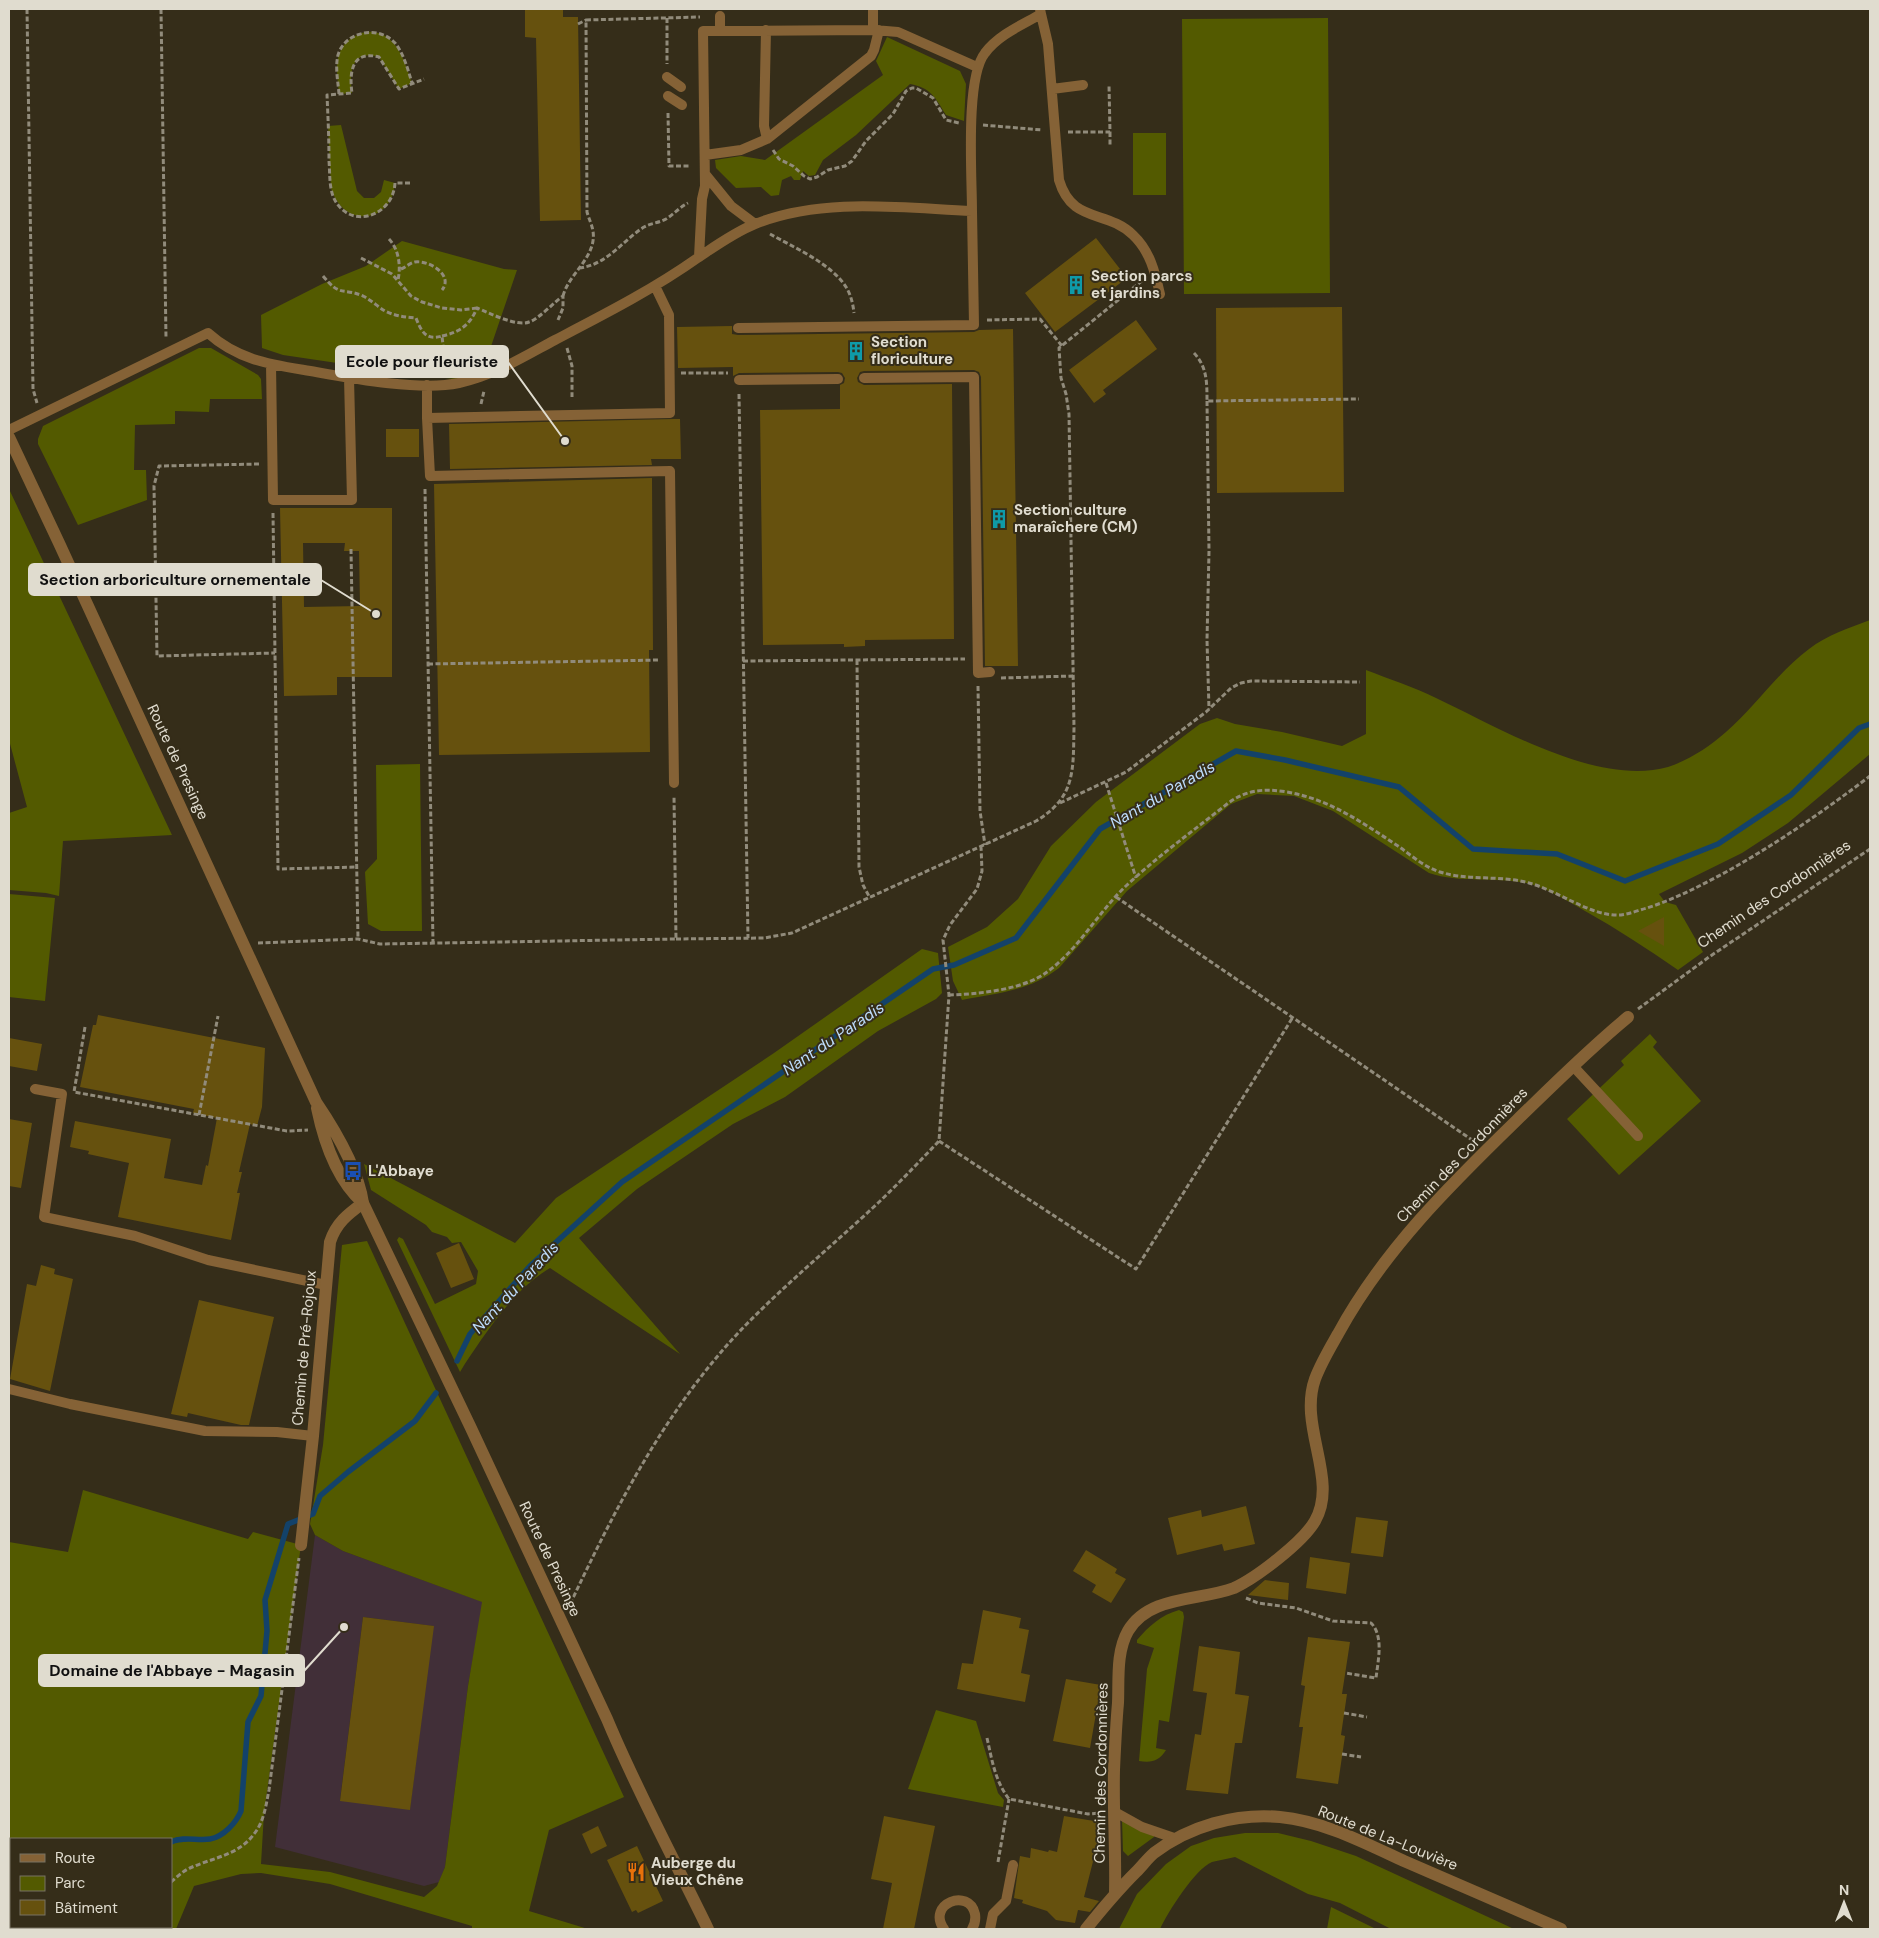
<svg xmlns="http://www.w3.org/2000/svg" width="1879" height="1938" font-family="'DM Sans',sans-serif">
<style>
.industrial{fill:#412f38;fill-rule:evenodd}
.green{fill:#535a00;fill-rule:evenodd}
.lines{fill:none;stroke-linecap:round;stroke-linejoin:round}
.stream{stroke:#13426a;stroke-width:5.5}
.building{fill:#66510e;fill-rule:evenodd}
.path{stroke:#918b7b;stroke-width:3;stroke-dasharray:5 2.5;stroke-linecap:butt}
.service{stroke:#856236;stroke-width:10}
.minor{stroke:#856236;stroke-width:12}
.tertiary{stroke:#856236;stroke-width:12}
.labels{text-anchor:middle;stroke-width:4;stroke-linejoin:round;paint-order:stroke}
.poi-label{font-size:15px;font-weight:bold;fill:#e0dccf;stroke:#352d19;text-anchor:start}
.street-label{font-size:15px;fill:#e0dccf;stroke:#352d19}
.water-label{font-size:16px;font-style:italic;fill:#bddcfb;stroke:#352d19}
.leader{fill:none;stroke:#e0dccf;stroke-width:2}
.callout-dot{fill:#e0dccf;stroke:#352d19;stroke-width:2}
.callout{fill:#e0dccf;stroke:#e0dccf;stroke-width:2}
.callout-label{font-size:16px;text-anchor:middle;font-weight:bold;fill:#111}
</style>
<rect width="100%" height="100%" fill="#352d19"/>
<path class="industrial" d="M315,1535l28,16 140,51 -15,84 -23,181 -6,15 -15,4 -149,-39zM363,1617l70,9 -23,183 -70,-9z"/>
<path class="green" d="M1328,18l2,275 -146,1 -2,-275z
M365,32c31,-3 39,28 47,51l-13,6 -20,-32c-27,-8 -30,15 -27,36l-13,1c-3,-28 -7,-52 26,-62z
M887,37l73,34 6,13 -2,37 -18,-6c-11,-18 -15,-27 -36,-31l-54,51 -33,25 -8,15 -6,1 -6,-5 -3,9h-6l-3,-4 -9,4 -3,15 -8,1 -10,-9 -25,1 -20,-20 -1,-8 26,-4 24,4 118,-85 -7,-14z
M341,125l16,66 7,7h10l7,-6 3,-12 11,3c-3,41 -52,46 -64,5l-3,-62z
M1133,133h33v62h-33z
M402,241l102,28 13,1 -33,97 -28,12 -31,-3 -142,-21 -21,-7 -1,-33 61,-31 44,-18z
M199,348h12l47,27 3,4 1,20h-52l-1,13 -34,-1v13l-40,1 -1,45h12l1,30 -69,25 -40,-81v-5l5,-13z
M9,489l163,346 -109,6 -4,55 -13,-3 -37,-3v-77l18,-6 -18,-67z
M1870,620v134l-82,69 -46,30 -83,41 6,8 11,3 27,47 -25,18c-30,-21 -61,-41 -93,-59 -17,-10 -35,-21 -54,-27 -33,-8 -69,0 -102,-11l-96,-62 -39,-15 -37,-2 -26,10 -104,87 -68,77c-30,23 -61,25 -97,32l-9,-19 -5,-34 39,-20 31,-28 33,-53 45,-44 104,-78 17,-6 18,6 47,8 60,14 24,-12v-64c23,9 48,17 70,28 62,29 161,89 232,69 21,-7 41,-20 58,-35 29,-25 52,-60 83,-83 18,-14 40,-21 61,-29z
M420,764l2,167h-41l-13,-7 -3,-52 12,-13 -1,-94z
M9,894l46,4 -10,103 -36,-4z
M922,949l16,4 4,40 -6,6 -58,32 -93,66 -52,27 -96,65 -58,49 101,116 -130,-86c-30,18 -49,44 -69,72 -7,11 -15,21 -21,32l-63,-132 2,-3 4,2 32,65 41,-20 2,-13 -17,-29 -9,1 -5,-6 -15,-5 -6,-7 -55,-35 -7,-26 151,79 41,-45 218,-145z
M1650,1034l7,8 -4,5 48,54 -82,74 -52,-56 57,-54 -3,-4z
M367,1241l257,556 -75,33 -20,81 59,18h-116v-3l-142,-42 -69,-11 -20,1 -47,12 -18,43h-167v-387l59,10 15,-62 165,49 5,-7 48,13 -37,268 -3,51 69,8 94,25 13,-11 8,-19 23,-181 14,-84 -139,-51 -28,-16 -5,-11 13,-79 19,-200zM11,1839h160v88h-160z
M1179,1610l4,2 1,5 -15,105 -10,-2 -3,28 10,2c-7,11 -14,13 -27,11l8,-92 7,-21 -17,-5v-3c12,-14 24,-25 42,-30z
M936,1710l40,11 22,72 6,7 -1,7 -95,-18z
M1122,1819l32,16v2l-26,19 -5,-5z
M1245,1833h33l33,8 45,15 158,73h-123l-51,-26 -32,-9 -73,-37c-7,2 -16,3 -23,5 -17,7 -44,50 -52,67h-41l18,-35 29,-30 25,-18 23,-8z
M1331,1907l45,22h-49z"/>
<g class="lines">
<path class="stream" d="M457,1361l13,-27 60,-68 92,-84 311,-213 21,-4 62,-27 84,-109 136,-78 49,9 114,27 74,62 84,5 68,27 93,-37 73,-49 68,-67 11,-4
M171,1842c13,-6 26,-1 39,-3 13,-2 26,-16 31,-28l7,-89 13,-26 6,-65 -2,-31 23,-76 25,-10 7,-18 28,-24 67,-51 21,-28
M122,1929l1,-2"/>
</g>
<path class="building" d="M525,9h38v8h15l3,203 -41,1 -4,-183 -11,-1z
M1096,238l31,40 -72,54 -30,-39z
M1342,307l2,185 -127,1 -1,-185z
M1136,320l21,29 -54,41 3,4 -12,9 -25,-33z
M732,326v8l6,1 236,-3 5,-2 34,-1 5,337h-33l-4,-289 -2,-5 -5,-2 -110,1 -4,1 -3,6 1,4 6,3 88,-1 2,255 -89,1v6l-21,1v-3l-81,1 -3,-235 80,-1v-24l4,-2 1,-5 -3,-5 -4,-1 -99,1 -6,3v-9l-55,1 -1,-41z
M674,419h6l1,40h-30l1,6 -202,4 -1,-45z
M386,429h33v28h-33z
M652,478l1,172h-4l1,102 -211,3 -5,-271z
M280,508h112v169h-55v18l-53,1zM303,543h42l-1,8h15l1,55 -56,1z
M1664,917v29l-26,-15 15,-8z
M98,1015l167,33 -3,59 -5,19 -7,-2 -11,48h3l-5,21h3l-9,47 -113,-23 11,-54 -41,-9 1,-3 -19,-4 5,-26 96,18 -7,39 38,7 4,-20 2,1 9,-48 -24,-5 1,-4 -114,-22 13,-62h3z
M9,1038l33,6 -5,27 -28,-5z
M9,1119l23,4 -11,65 -12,-2z
M459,1243l15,36 -23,9 -15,-35z
M41,1265l14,4 -1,5 19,5 -23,112 -40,-12 17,-95 9,2z
M199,1300l75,17 -25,108h-8l-53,-12 -1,4 -16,-3z
M1246,1506l9,38 -31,7 -2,-7 -45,11 -9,-37 33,-8 1,7z
M1356,1517l32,4 -5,36 -32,-4z
M1086,1550l31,19 -2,4 11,6 -15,24 -19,-11 4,-7 -23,-14z
M1310,1557l40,6 -4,31 -40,-6z
M1265,1580l24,3 -1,17 -40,-5z
M983,1610l38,8 -2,10 10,2 -8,43 9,2 -5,27 -68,-13 5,-26 11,1z
M363,1617l71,9 -24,184 -70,-9z
M1308,1637l42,5 -8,52h5l-6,41 4,1 -7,48 -42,-6 7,-51h-4l6,-41 -4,-1z
M1199,1646l41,6 -5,42 14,2 -7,47h-7l-7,51 -42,-4 9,-56 6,1 6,-42 -14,-2z
M1066,1679l35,6 -11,63 -37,-7z
M884,1816l51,10 -21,103h-31l9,-46 -21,-4z
M1064,1816l36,6 1,8 -17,67 15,4 -9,11 -12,-2 -3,13 -19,-3 -9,-9 -25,-8 1,-3 -9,-2 6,-42 10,2 1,-10 17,4 1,-2 8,2z
M598,1826l9,20 -16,8 -9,-20z
M637,1846l26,55 -25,12 -2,-3 -4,2 -25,-52z"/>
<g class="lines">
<path class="path" d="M27,9l6,380 4,14
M161,9l5,329
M667,18v46
M578,24l8,-4
M339,94c-1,-13 -4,-26 -1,-39 7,-24 41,-30 57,-12 9,11 13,27 17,40
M668,113l1,53h22
M983,125l59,5
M1068,132h42l-1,-47
M1110,132v13
M773,150l6,9 14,7 11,10 6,3 7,-2 11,-7 17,-4 7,-5 14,-20 27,-27 13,-23 6,-3h4l17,10 13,22 13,3
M410,183h-15c-2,35 -48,48 -62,13 -4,-11 -3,-23 -4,-35 0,-22 -1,-44 -2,-66l25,-2c-3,-21 0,-43 27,-36l20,32 25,-10
M770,234c23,13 62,30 76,53 5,8 7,17 8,26
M389,239c10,11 12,27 9,41
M361,258l31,16 19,22 11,6 20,6 19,2 16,-2
M579,268c28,-3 43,-27 65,-41 7,-4 15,-4 22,-8 8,-5 14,-12 22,-16
M401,269c5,-2 9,-6 14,-7 14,-2 39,13 27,28
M323,276c18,22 19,11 40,20 8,4 15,11 22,15 10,5 20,6 31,7 5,13 10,23 26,18l4,36
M563,296c6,-23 34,-39 30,-65 -1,-6 -4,-12 -6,-19l-1,-192 114,-3
M987,320l53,-1 22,27
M442,336c18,-4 28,-11 35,-28 12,5 40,19 52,14 10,-3 25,-20 34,-26v12l-5,12
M567,348l5,18v31
M1194,353c13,14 13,29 13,48l152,-2
M681,373h47
M739,394l9,544
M1207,401l2,150 -2,89 2,69
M481,404l3,-13
M259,464l-100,2 -5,20 3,170 118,-3
M425,489l8,454
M273,513l5,356 79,-2
M351,549l7,390
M857,660l2,207 4,18 7,13
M743,661l222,-2
M428,664l232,-4
M1001,678l72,-2
M978,686l2,125 5,34
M1106,783l30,95
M1060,803l66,-31 80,-60 25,-24 10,-5 10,-2 109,1
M1116,897l359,245
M676,939l88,-1 28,-5 244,-112c40,-24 37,-51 38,-93l-5,-314 -3,-20 -5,-16 -2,-30 84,-68
M258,943l100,-4 22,5 296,-5 -2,-143
M949,995c29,-1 74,-5 98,-23 32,-23 51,-60 80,-87 31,-29 66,-54 100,-81 18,-14 37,-16 60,-12 42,7 76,31 111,54 13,9 26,21 42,26 29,9 60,3 89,11 30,8 62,34 92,32 9,-1 18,-5 26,-7 28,-9 53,-22 79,-36 50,-28 98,-61 144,-96
M1638,1009l71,-52 161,-108
M85,1027l-11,65 213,39 21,-1
M199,1115l19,-99
M939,1141l197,128 157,-252
M1246,1598l12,5 38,5 37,13 38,2c13,13 7,38 5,55l-31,-5
M569,1603l3,-3c45,-95 94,-190 167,-268 44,-46 93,-86 139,-129 21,-20 41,-41 61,-62l10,-146 -6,-55 7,-15 27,-36 5,-18 -1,-25
M1344,1713l23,4
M987,1738c5,22 8,43 22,61l79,15 12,-1
M1342,1754l19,3
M998,1862l11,-63
M171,1882c6,-5 12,-11 19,-14 22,-10 49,-13 64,-34 10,-12 12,-29 15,-44l30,-232
M150,1929v-2"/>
<path class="service" d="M1041,14l7,30 11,136c13,44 47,29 74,55 17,16 22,37 27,59
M720,16v15
M766,30l-2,96 3,13
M874,30l24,2 79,35
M667,77l14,10
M1052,89l31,-4
M668,96l14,9
M705,155l36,-5 26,-11 104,-83 3,-6 5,-20
M705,174l26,32 24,18
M699,257c18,-12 36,-25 56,-33 68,-27 146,-16 217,-13 0,-35 -7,-133 13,-158 13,-18 37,-28 56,-39l-1,-5
M738,328l236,-3 -2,-114
M271,364l2,136h79l-3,-122
M864,378l110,-1 4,296 12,-1
M739,380l99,-1
M427,385v33l243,-5 -1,-98 -14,-29
M427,418l3,58 240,-5 4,312
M9,430l199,-97c32,29 68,32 108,39 39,7 105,19 143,11 34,-7 66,-27 96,-43 50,-26 99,-51 144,-83l3,-58 3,-13 -2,-155 170,-1v-21
M1573,1066l65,70
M35,1089l27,5 -18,123 91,19 73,24 118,25
M9,1389l61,15 135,27 72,1 36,4
M1115,1812l27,15 35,12
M944,1929c-18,-25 25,-42 31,-15 1,6 0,10 -3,15
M990,1929l3,-15 13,-13 7,-36"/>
<path class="minor" d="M301,1545l12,-109 17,-194c6,-19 18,-28 33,-39
M1115,1893c1,-41 -2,-82 -1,-123 1,-22 2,-45 4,-67 1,-23 -2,-51 10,-72 21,-36 72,-30 106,-43 22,-10 69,-46 81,-67 24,-42 -17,-94 0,-142 6,-16 15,-31 23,-45 45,-83 112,-149 179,-214 36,-35 72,-71 111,-103
M1086,1929c16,-20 32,-39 50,-57 6,-6 12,-14 18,-19 35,-27 82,-40 126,-36 43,4 85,26 124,44 52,23 105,45 157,68"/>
<path class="tertiary" d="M9,437l50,106 257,559c19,28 42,66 47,101l107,223 137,293c30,72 67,140 101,210
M317,1108c7,34 19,71 46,95"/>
</g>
<defs>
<g id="building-bare" transform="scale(1.5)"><path d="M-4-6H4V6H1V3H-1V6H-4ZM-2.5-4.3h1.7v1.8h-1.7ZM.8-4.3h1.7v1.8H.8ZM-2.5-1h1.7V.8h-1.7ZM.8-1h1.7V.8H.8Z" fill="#0f9aa8" stroke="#352d19" stroke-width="2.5" paint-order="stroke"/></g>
<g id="bus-bare" transform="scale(1.5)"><path d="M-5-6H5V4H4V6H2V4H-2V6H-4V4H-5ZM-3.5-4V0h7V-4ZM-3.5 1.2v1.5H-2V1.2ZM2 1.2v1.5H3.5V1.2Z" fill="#1a4fb4" stroke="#352d19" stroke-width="2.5" paint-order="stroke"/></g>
<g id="restaurant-bare" transform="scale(1.5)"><path d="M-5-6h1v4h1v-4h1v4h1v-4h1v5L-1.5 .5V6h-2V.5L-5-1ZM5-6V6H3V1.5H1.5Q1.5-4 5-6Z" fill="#e8710a" stroke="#352d19" stroke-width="2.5" paint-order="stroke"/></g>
</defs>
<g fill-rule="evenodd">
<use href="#building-bare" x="1076" y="285"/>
<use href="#building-bare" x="856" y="351"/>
<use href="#building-bare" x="999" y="519"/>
<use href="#bus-bare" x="353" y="1171"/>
<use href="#restaurant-bare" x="636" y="1872"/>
</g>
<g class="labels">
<g class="poi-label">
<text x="1091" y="281">Section parcs<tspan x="1091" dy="17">et jardins</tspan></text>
<text x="871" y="347">Section<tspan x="871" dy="17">floriculture</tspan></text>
<text x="1014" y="515">Section culture<tspan x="1014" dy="17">maraîchere (CM)</tspan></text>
<text x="368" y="1176">L'Abbaye</text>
<text x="651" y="1868">Auberge du<tspan x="651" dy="17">Vieux Chêne</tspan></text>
</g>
<g class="street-label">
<text transform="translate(178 762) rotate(65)" y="5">Route de Presinge</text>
<text transform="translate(1774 894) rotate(-34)" y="5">Chemin des Cordonnières</text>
<text transform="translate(1462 1155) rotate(-46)" y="5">Chemin des Cordonnières</text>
<text transform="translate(304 1348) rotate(-85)" y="5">Chemin de Pré-Rojoux</text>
<text transform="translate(550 1559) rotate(65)" y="5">Route de Presinge</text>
<text transform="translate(1101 1773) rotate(-89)" y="5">Chemin des Cordonnières</text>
<text transform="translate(1388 1838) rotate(22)" y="5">Route de La-Louvière</text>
</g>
<g class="water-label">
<text transform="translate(1162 794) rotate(-30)" y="6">Nant du Paradis</text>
<text transform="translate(833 1038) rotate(-34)" y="6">Nant du Paradis</text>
<text transform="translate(515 1287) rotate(-47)" y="6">Nant du Paradis</text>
</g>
</g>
<path class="leader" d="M565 441L508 362M376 614L321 580M344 1627L304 1671"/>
<g class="callout-dot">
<circle cx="565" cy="441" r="5"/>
<circle cx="376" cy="614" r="5"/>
<circle cx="344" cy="1627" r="5"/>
</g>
<g class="callout">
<rect x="336" y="346" width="172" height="31" rx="5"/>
<rect x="29" y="564" width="292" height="31" rx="5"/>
<rect x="39" y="1655" width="265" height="31" rx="5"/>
</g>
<g class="callout-label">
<text x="422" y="367">Ecole pour fleuriste</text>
<text x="175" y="585">Section arboriculture ornementale</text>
<text x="172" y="1676">Domaine de l'Abbaye - Magasin</text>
</g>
<rect width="1879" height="1938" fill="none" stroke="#e0dccf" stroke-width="20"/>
<rect x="10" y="1838" width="162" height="90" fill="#352d19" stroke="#797362"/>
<rect x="20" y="1854" width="25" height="8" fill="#856236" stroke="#797362"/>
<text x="55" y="1863" font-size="15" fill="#e0dccf">Route</text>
<rect x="20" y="1876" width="25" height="15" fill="#535a00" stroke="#797362"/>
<text x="55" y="1888" font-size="15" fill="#e0dccf">Parc</text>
<rect x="20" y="1900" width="25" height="15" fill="#66510e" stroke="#797362"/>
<text x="55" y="1913" font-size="15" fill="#e0dccf">Bâtiment</text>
<g transform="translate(1844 1903)" stroke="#352d19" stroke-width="4" paint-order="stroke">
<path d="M0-4L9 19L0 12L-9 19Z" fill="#e0dccf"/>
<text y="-8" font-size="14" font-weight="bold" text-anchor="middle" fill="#e0dccf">N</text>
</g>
</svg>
